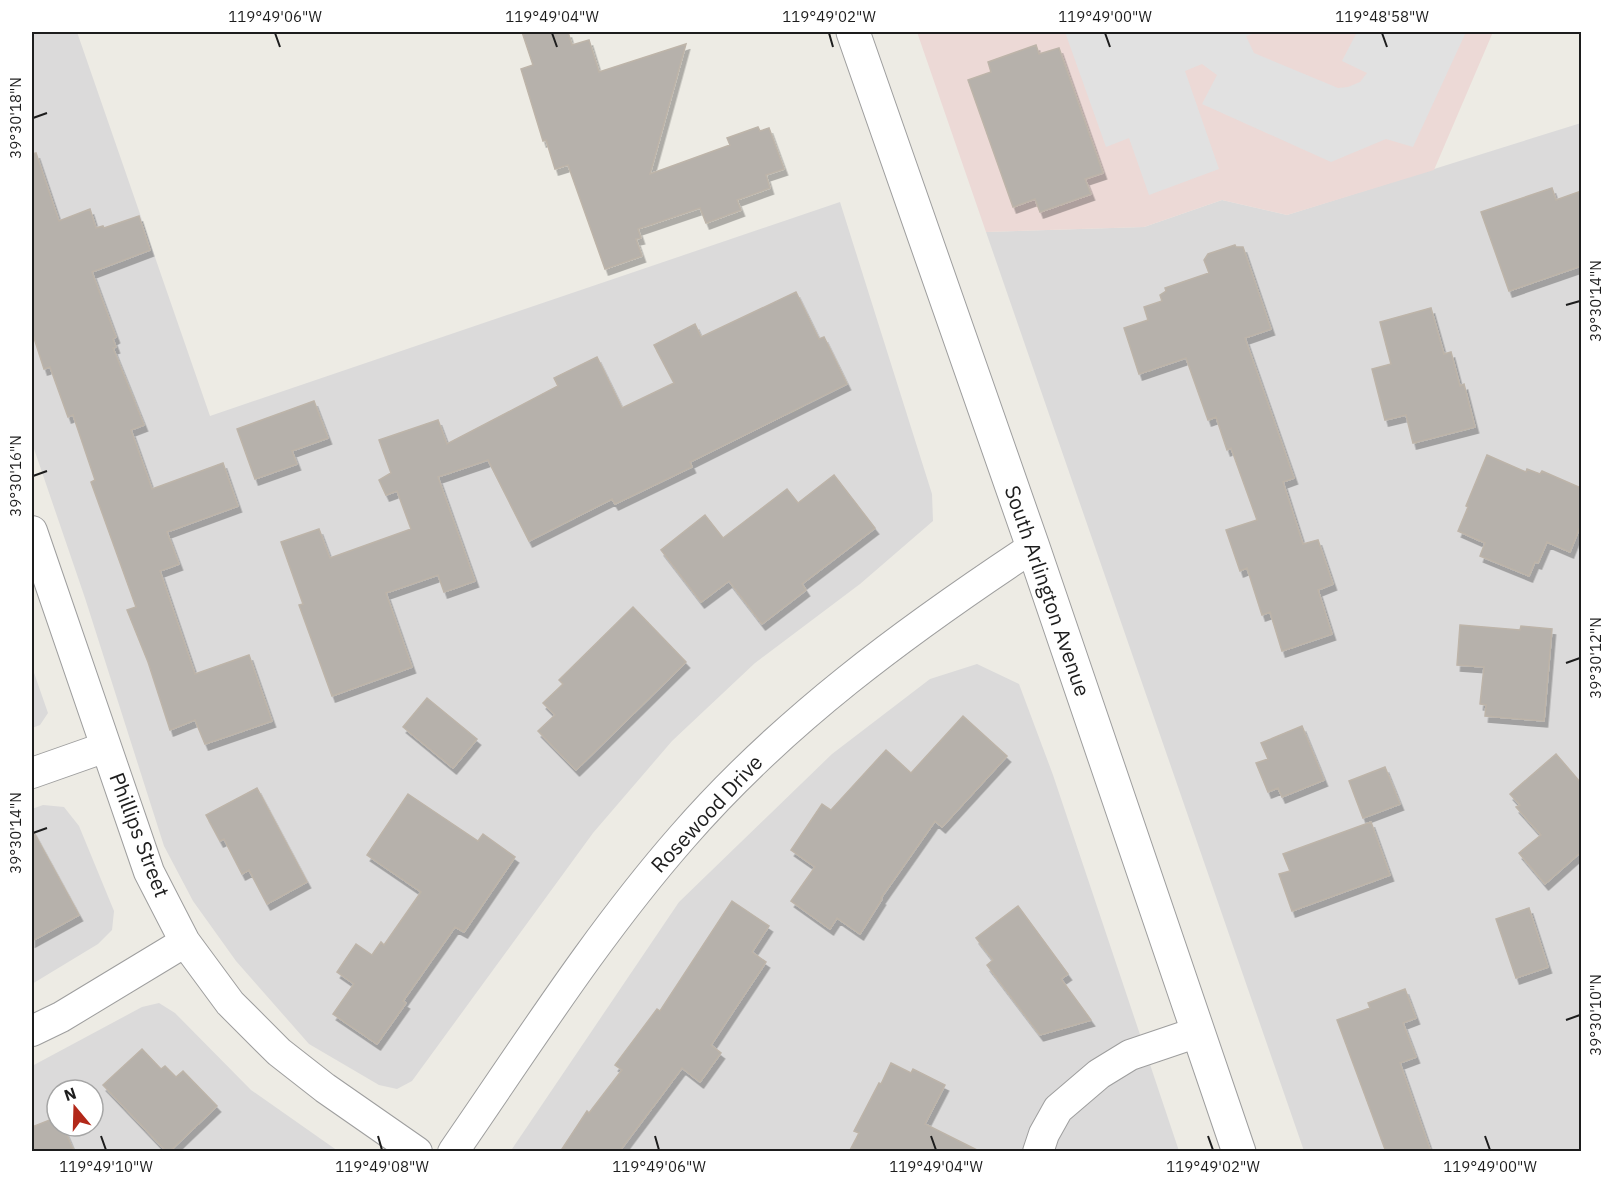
<svg xmlns="http://www.w3.org/2000/svg" width="1613" height="1183" font-family="'IBM Plex Sans',sans-serif">
<style>
.residential{fill:#dbdada;fill-rule:evenodd}
.commercial{fill:#ecd9d6}
.parking{fill:#e1e1e1}
.building{fill:#b6b1ab;stroke:#bdb4a9;stroke-width:1.5;filter:url(#shadow)}
.lines{fill:none;stroke-linecap:round;stroke-linejoin:round}
.minor-casing{stroke:#9e9e9e;stroke-width:32}
.tertiary-casing{stroke:#9e9e9e;stroke-width:35}
.minor{stroke:#fff;stroke-width:30}
.tertiary{stroke:#fff;stroke-width:33}
.ticks{fill:none;stroke:#1d1d1d;stroke-width:2}
.labels{text-anchor:middle;stroke-width:4.5;stroke-linejoin:round;paint-order:stroke}
.street-label{font-size:21px;fill:#1d1d1d;stroke:#fff}
.neatline{fill:none;stroke:#1d1d1d;stroke-width:2}
.ticks-label{font-size:15px;text-anchor:middle;fill:#1d1d1d}
</style>
<defs>
<filter id="shadow"><feDropShadow dx="3.5" dy="6" stdDeviation="0" flood-color="#0004"/></filter>
</defs>
<rect width="100%" height="100%" fill="#edebe4"/>
<path class="residential" d="M32,32h45l133,384 630,-214 92,292 1,27 -73,63 -105,79 -83,78 -79,92 -181,248 -15,8 -18,-4 -70,-41 -73,-83 -43,-60 -29,-55 -79,-248 -53,-155z
M1581,123v1028h-277l-318,-919 158,-5 78,-27 65,15z
M977,664l42,20 34,91 126,376 -669,1 169,-250 153,-148 98,-75z
M32,667l16,46 -8,12 -8,3z
M43,805l21,2 15,19 35,85 -2,19 -14,14 -66,40v-175z
M159,1003l16,10 76,77 87,61 -306,1v-86l110,-59zM57,1090h36v36h-36z"/>
<path class="commercial" d="M917,32h576l-59,138 -147,45 -65,-15 -78,27 -158,5z"/>
<path class="parking" d="M1065,32h193l-12,4 8,17 84,35 10,-1 12,-5 7,-9 -25,-12 15,-29h109l-53,115 -27,-8 -55,23 -129,-58 15,-29 -15,-11 -17,7 34,98 -70,26 -20,-57 -23,9z"/>
<path class="building" d="M522,32h46l4,13 17,-5 10,32 87,-28 -36,130 80,-29 -3,-7 31,-11 2,4 9,-3 15,41 -18,6 4,13 -33,12 4,10 -35,13 -6,-15 -62,21 3,9 -5,1 6,17 -37,13 -37,-104 -13,4 -9,-29 -3,1 -22,-72 12,-4z
M1036,45l3,9 20,-6 44,125 -18,6 6,15 -51,18 -5,-13 -22,8 -45,-127 23,-8 -3,-10z
M36,153l23,68 31,-12 6,19 7,-2 1,2 35,-12 11,34 -58,22 24,65 -3,2 3,8 -3,1 31,77 -13,5 21,59 71,-26 15,43 -71,26 12,32 -19,7 35,103 54,-19 23,66 -67,23 -10,-24 -25,10 -22,-68 -21,-52 9,-3 -45,-125 4,-2 -22,-65 -5,2 -18,-50 -6,2 -12,-37v-178z
M1552,188l4,12 25,-9v75l-72,25 -28,-79z
M1235,245l1,2h7l28,82 -26,9 49,140 -11,4 20,62 15,-4 15,44 -15,6 14,44 -50,17 -12,-39 -8,3 -15,-47 -7,3 -14,-41 31,-10 -26,-72 -4,2 -11,-33 -8,3 -22,-62 -47,16 -15,-46 24,-8 -4,-13 18,-6 -2,-6 6,-4 -1,-3 44,-15 -5,-13 4,-6z
M796,292l23,47 5,-2 23,47 -157,78 2,5 -77,37 -3,-5 -83,42 -41,-81 -50,17 37,104 -31,11 -6,-17 -52,18 26,74 -80,29 -33,-91 4,-1 -22,-62 38,-13 11,29 81,-29 -14,-38 -11,4 -7,-15 12,-7 -12,-33 59,-20 9,24 111,-58 -4,-8 43,-21 25,51 52,-25 -20,-38 41,-21 6,13z
M1431,308l13,46 7,-2 9,34 4,-2 11,43 -62,16 -7,-28 -21,5 -13,-51 19,-5 -11,-42z
M314,401l14,37 -36,13 5,13 -42,15 -18,-50z
M1487,455l39,17 1,-3 13,5 2,-3 39,17v36l-11,28 -23,-10 -9,21 -3,-1 -6,14 -49,-20 5,-13 -27,-12 10,-24 -2,-1z
M834,475l41,53 -73,56 4,6 -44,34 -33,-43 -28,21 -40,-52 44,-35 18,23 64,-49 11,14z
M633,607l53,55 -110,108 -38,-39 17,-16 -12,-12 20,-19 -4,-4z
M1460,625l60,5 1,-4 31,3 -8,92 -59,-5 1,-11 -6,-1 4,-37 -27,-2z
M427,698l50,41 -24,29 -50,-41z
M963,716l44,40 -65,71 -7,-6 -54,77 1,1 -22,35 -23,-16 -7,11 -39,-28 24,-34 -24,-17 31,-46 9,6 55,-60 25,23z
M1302,726l22,54 -42,17 -4,-9 -10,4 -12,-29 12,-4 -7,-16z
M1556,754l25,29v69l-36,32 -26,-31 22,-18 -25,-28 4,-2 -10,-11z
M1385,767l15,37 -37,14 -14,-37z
M257,788l50,94 -40,22 -18,-34 -7,4 -18,-35 -4,2 -14,-26z
M408,794l70,47 5,-7 32,23 -51,75 -9,-5 -52,74 3,2 -29,41 -44,-30 21,-30 -17,-12 19,-28 16,11 9,-13 3,3 37,-53 -54,-37z
M1371,822l19,53 -98,36 -13,-37 11,-3 -7,-17z
M32,829l47,86 -47,26z
M732,901l37,25 -17,26 14,10 -55,83 10,8 -21,29 -18,-14 -63,84h-59l27,-41 2,2 33,-43 -7,-5 42,-56 3,2z
M1018,906l50,68 -7,5 30,41 -51,15 -53,-70 6,-5 -17,-22z
M1529,908l19,59 -32,11 -20,-59z
M1405,989l11,29 -13,5 13,34 -16,6 31,89h-45l-49,-132 33,-12 -2,-5z
M142,1049l19,20 4,-3 11,11 7,-6 34,35 -48,46h-2l-64,-67z
M891,1063l20,10 2,-4 32,16 -20,39 56,28h-132l10,-19 -5,-2 25,-48 2,1z
M57,1117v9h6l11,26h-42v-25z"/>
<g class="lines">
<g class="minor-casing">
<path id="minor" d="M32,531l117,341 36,70 45,61 49,49 46,36 92,64
M32,773l74,-26
M32,1031l29,-14 124,-75
M453,1152c74,-107 144,-218 230,-316 100,-115 223,-205 350,-289
M1038,1152l6,-18 14,-25 41,-35 31,-19 68,-23"/>
</g>
<g class="tertiary-casing">
<path id="tertiary" d="M853,32l180,515 206,605"/>
</g>
<use href="#minor" class="minor"/>
<use href="#tertiary" class="tertiary"/>
</g>
<path class="ticks" d="M275,33l5,14M552,33l5,14M829,33l4,14M1105,33l5,14M1382,33l5,14M33,118l14,-5M1566,305l14,-4M33,476l14,-5M1566,663l14,-5M33,833l14,-5M1566,1020l14,-5M101,1136l5,14M378,1136l4,14M655,1136l4,14M931,1136l5,14M1208,1136l5,14M1485,1136l5,14"/>
<g class="labels">
<g class="street-label">
<text transform="translate(1047 591) rotate(71)" y="7">South Arlington Avenue</text>
<text transform="translate(707 814) rotate(-47)" y="7">Rosewood Drive</text>
<text transform="translate(139 835) rotate(69)" y="7">Phillips Street</text>
</g>
</g>
<rect width="1613" height="1183" fill="none" stroke="#ffffff" stroke-width="66"/>
<g transform="translate(75 1108) rotate(341)"><circle r="28" fill="#ffffff" stroke="#a5a5a5" stroke-width="1.5"/>
<path d="M0-4.5L10 22L0 15L-10 22Z" fill="#b22819"/>
<text y="-9" font-size="16" font-weight="bold" text-anchor="middle" fill="#1d1d1d">N</text>
</g>
<rect x="33" y="33" width="1547" height="1117" class="neatline"/>
<g class="ticks-label">
<text x="275" y="22">119°49'06"W</text>
<text x="552" y="22">119°49'04"W</text>
<text x="829" y="22">119°49'02"W</text>
<text x="1105" y="22">119°49'00"W</text>
<text x="1382" y="22">119°48'58"W</text>
<text transform="translate(16 118) rotate(-90)" y="5">39°30'18"N</text>
<text transform="translate(1596 301) rotate(-90)" y="5">39°30'14"N</text>
<text transform="translate(16 476) rotate(-90)" y="5">39°30'16"N</text>
<text transform="translate(1596 658) rotate(-90)" y="5">39°30'12"N</text>
<text transform="translate(16 833) rotate(-90)" y="5">39°30'14"N</text>
<text transform="translate(1596 1015) rotate(-90)" y="5">39°30'10"N</text>
<text x="106" y="1172">119°49'10"W</text>
<text x="382" y="1172">119°49'08"W</text>
<text x="659" y="1172">119°49'06"W</text>
<text x="936" y="1172">119°49'04"W</text>
<text x="1213" y="1172">119°49'02"W</text>
<text x="1490" y="1172">119°49'00"W</text>
</g>
</svg>
